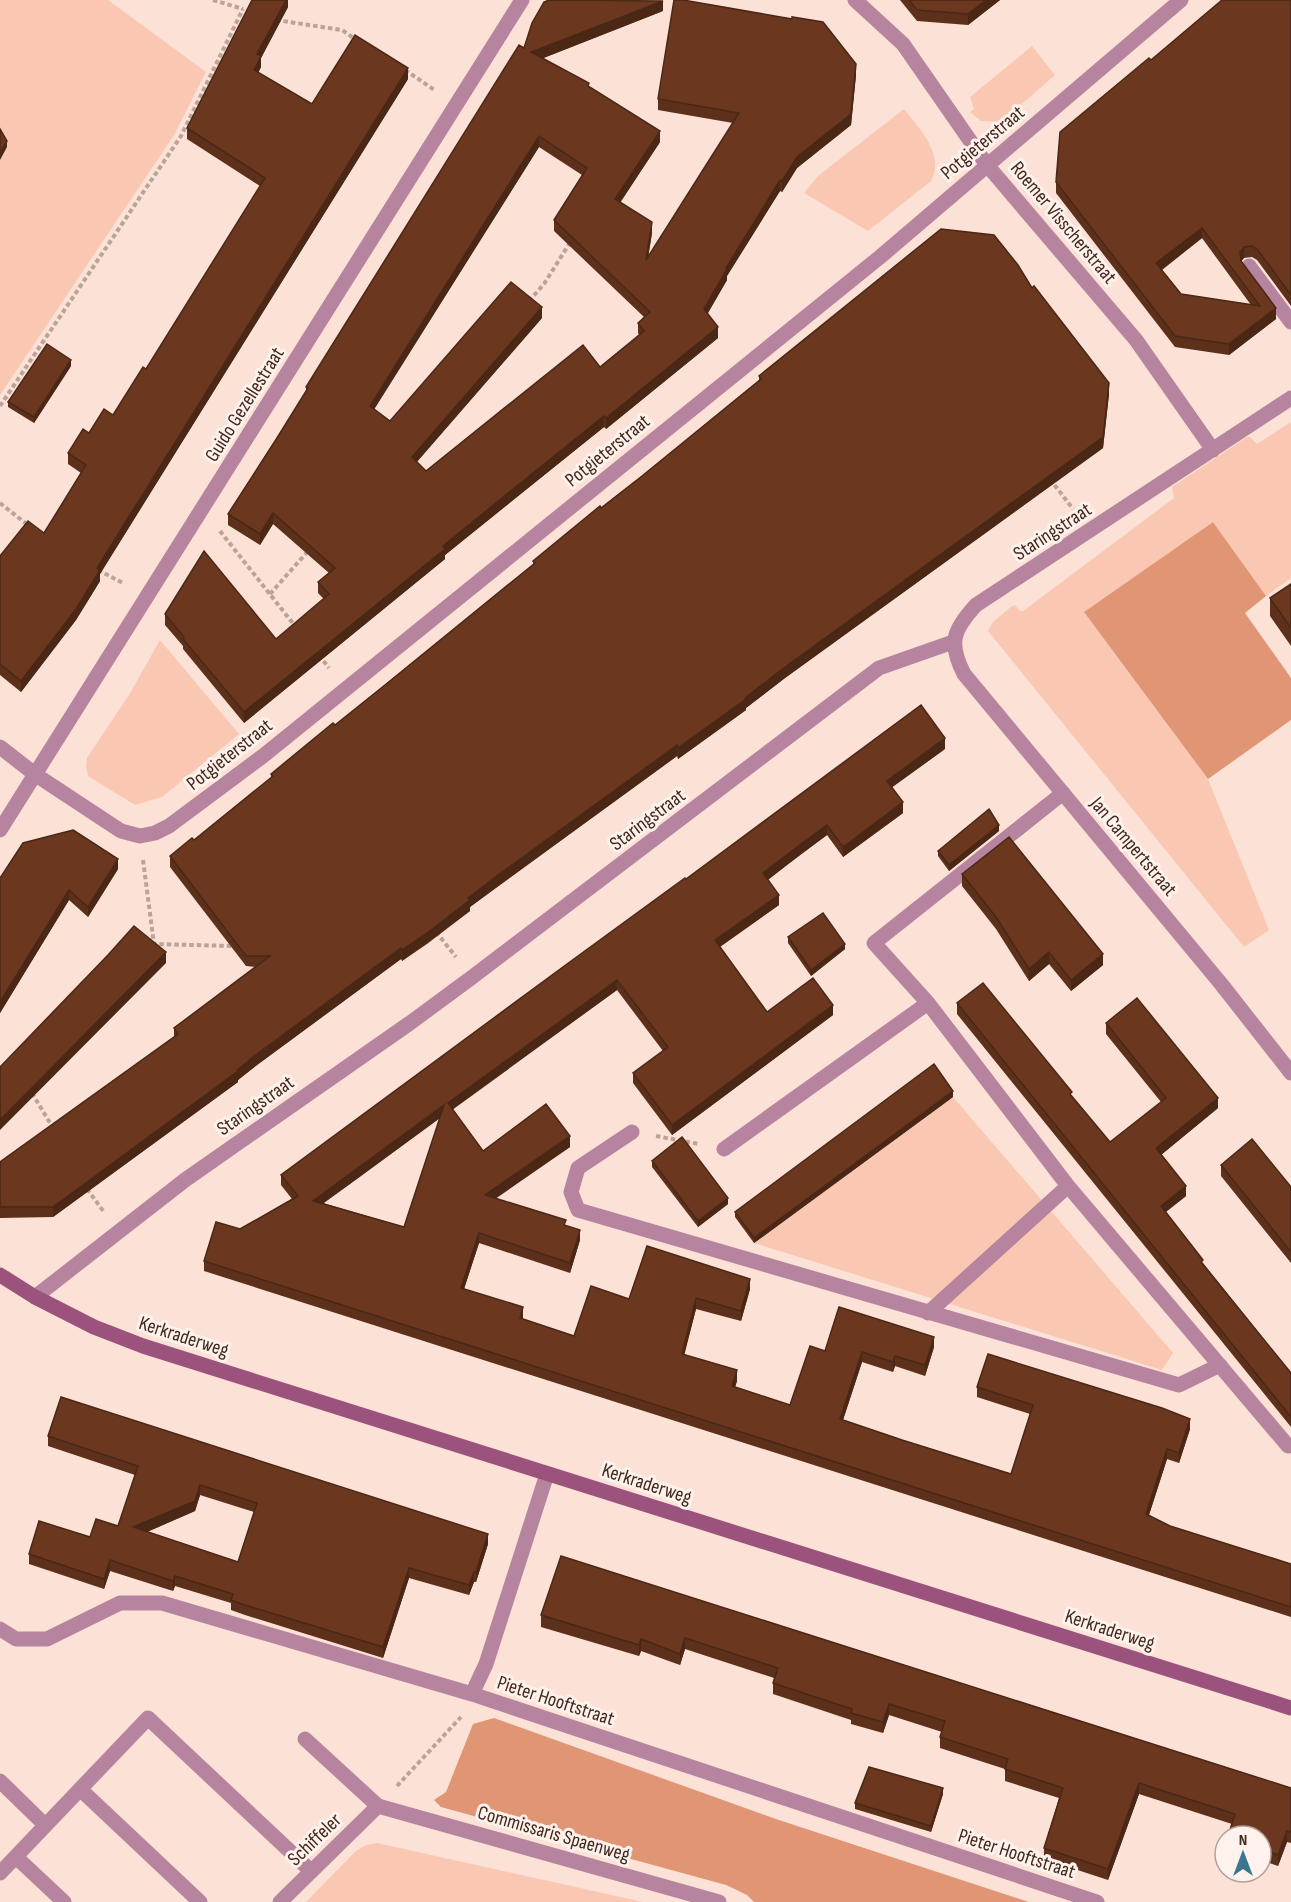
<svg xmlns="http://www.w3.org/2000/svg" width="1291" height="1902" font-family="'Sofia Sans Condensed',sans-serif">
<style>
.green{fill:#fac8b2}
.forest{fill:#e09675}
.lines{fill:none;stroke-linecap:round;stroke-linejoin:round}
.path{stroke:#bca398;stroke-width:4;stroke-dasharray:4.5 3;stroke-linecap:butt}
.lane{stroke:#b784a0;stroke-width:15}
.street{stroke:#b784a0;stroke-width:15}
.secondary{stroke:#9b537d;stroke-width:15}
.wall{fill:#5c301b;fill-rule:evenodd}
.shaded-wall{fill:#4b2716}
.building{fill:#6b381f;stroke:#4b2716;stroke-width:1.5;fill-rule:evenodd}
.labels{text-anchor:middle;stroke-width:6;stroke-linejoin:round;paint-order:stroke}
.street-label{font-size:20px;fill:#40281e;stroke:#fff1ec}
</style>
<rect width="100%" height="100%" fill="#fbe1d6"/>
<path class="green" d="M0,0h108l98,72 -32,63 -174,260z
M1032,46l23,29 -54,47 -20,-1 -11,-9 4,-3 -4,-12z
M904,109c16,20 41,46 27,72l-63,50 -64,-38 14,-17z
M1291,422v156l-25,18 -53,-74 -129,90 124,167 61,151 -25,17 -256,-316 5,-9 19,-16 3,-1 5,6h3l151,-113 -2,-11 75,-50h3l7,7z
M160,640l79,94 -77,63 -27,8 -47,-29 -2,-8 1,-10 42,-63z
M953,1097l220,256 -11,17 -408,-127z
M377,1843l266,59h-337l50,-51 10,-6z"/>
<path class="forest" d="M1213,522l53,74 -21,17 46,65v42l-83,59 -124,-167z
M494,1718l282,101 253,83h-275l-7,-7 -21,-10 -285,-78 -7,-7 12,-8 27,-68z"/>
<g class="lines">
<path class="path" d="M213,0l30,9
M276,20l66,10 13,9
M405,70l31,21
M529,301l15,-17 27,-43
M0,406l181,-270 62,-127
M1050,479l23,30
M0,503l29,23
M220,531l75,95
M98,570l25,13
M270,594l39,-44
M319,655l10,13
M143,860l11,84 79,2
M436,932l20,25
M32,1093l21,35
M656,1136l43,8
M87,1189l17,23
M397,1786l64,-69"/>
<path class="lane" d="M1249,266l42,56
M1063,793l-189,150 54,60 140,183 220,260
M632,1132l-54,36 -7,24 7,18 601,175 41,-20
M724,1149l204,-146
M928,1313l140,-127
M305,1739l73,67
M0,1781l45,44
M80,1789l120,113
M16,1857l48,45
M0,1873l148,-155 163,153"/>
<path class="street" d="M855,0l48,44 84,121 149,175 77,110
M1291,398l-315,207c-23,25 -28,38 -12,69l258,311 69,88
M0,747l36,28 85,56 19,5 15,-3 14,-7 94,-70 617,-499 301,-257
M0,830l522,-830
M35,1297l150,-117 225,-157 61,-45 408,-310 74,-26
M0,1629l16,10h31l73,-36h42l310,91 625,208
M472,1694l14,-30 61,-190
M280,1902l98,-96 341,96"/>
<path class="secondary" d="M0,1275l35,22 59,30 49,19 1148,362"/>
</g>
<path class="wall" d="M288,0v7l-27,51v9l-3,6 54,31 96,-25 -308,495v7l-24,39 -55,72 -21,-17v-119l44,-23 37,-60 -13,-9v-11l21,-20 24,-18 33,-46 114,-183 -73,-47v-11z
M900,0h100l-32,25 -51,-4z
M1291,0v306l-34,-46 -5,-3 -8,1 -3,3 35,58 -47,36 -54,-8 -119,-154v-11l95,-122zM1202,238l49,67 -70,-11 -19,-24z
M663,11l-120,47 46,29 71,55 -40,61 32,30 -4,24 85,-134 -75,-13v-11l198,-24 -5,50 -54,43 -15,24 -2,-1 -53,85v4l-20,34 11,24 -112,91 -2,-2 -81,65 -78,63v4l-201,164 -61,-74v-3l-18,-21v-11l111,25 48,-40 -6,-6v-11l11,-9 -56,-49 -13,21 -32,-20v-11l78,-122v-5l218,-339zM539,147l43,28 -28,45v11l90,86 -6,6v10l1,2 -39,32 -174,104 -9,-9 125,-144 -152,103 -16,-12z
M1032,288l77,106 -6,54 -318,230 -39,30v2l-68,49 -1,-3 -26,19 -157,114 -24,18v4l-43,33 -25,17 -1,-2 -144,106 -19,15v2l-185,135 -53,1v-56l174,-125v-9l82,-61 -10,-1 -76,-99v-11l24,-16 77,-62v-4l64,-49 198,-160v-4l109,-85 117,-95v-5z
M71,366l-37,57 -26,-16v-5z
M1291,584v62l-21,-30v-18z
M945,749l-53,38 11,26 -60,44 -16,-22 -26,19 -33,26 11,25 -59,42 47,65 66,3 -161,120 -39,-52v-10l30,-22 -46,-61 -165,119 31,42 87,-4 -75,51 71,28 14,14 -10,33 -91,-30 -15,46 59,29v1l51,17 55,-37 121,-10 -9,32 -45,-12 -12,45 53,27 -2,6 55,18 35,-54 109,-4 -9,29 -30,-10 -2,6 -31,-10 -19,58 59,20 109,34 19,-60 -53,-17v-10l213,42 -11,34 -12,-4 -18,56 21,11 121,38v53l-1087,-346v-10l36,-32 52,-30 -11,-14v-10l405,-296zM440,1118l-36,109 -81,-24 27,-19z
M999,831l-50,40 -11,-15v-5z
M118,869l-30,48 -19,-17 -69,113v-135z
M962,874l141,91 -32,26 -22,-27 -20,17 -33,-52 -34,-43z
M788,937l57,12 -34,27 -23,-33z
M957,1003l115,94 38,45 51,-40 -55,-68v-11l112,85 -57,47 25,41 -21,16 38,51 88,110v54l-334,-413z
M953,1097l-199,146 -19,-26v-5z
M652,1161l76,43 -30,23 -46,-60z
M1221,1165l70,22v76l-70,-87z
M48,1436l440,108 -12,38h-2l-5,13 -60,-17 -26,80 -138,-43 -14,-5v-7l-56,-17 -2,5 -63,-20 -6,18 -75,-25v-10l61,-17 28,-11 17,-51 -87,-29zM200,1495l54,17 -16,50 -91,-30 48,-21z
M561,1556l730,232v55l-4,-1 -9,24 -17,-6v-24l-29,-12 -93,-30 -31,86 -64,-21v-11l15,-50 -54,-17v-12l-65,-21v-11l2,-5 -53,-17 -6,18 -32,-9v-4l-78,-26v-11l1,-5 -89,-29 -5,16 -39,-14 -2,5 -98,-29v-12z
M943,1794l-12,38 -76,-23v-6z"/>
<path class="shaded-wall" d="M286,0h2v7l-27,51v9l-7,14v-11l3,-16z
M986,0h14l-32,25v-11z
M663,1v10l-132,52v-11z
M856,64v11l-5,50 -54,43 -15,24v-11z
M408,68v11l-308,495v7l-24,39 -55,72v-11l76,-113z
M660,131v11l-45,68v-11z
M539,136v11l-169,269v-10z
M7,141v6l-7,13v-6z
M780,180v11l-53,85v4l-23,40v-11l22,-41z
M652,222v11l-6,38v-11z
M1202,228v10l-46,36v-11z
M1244,247v11l-4,5v-11z
M542,307v11l-130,149v-10z
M1276,308v11l-47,36v-11z
M718,327v11l-112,91v-11z
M71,360v6l-37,57v-6z
M1109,383v11l-6,54 -318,230 -39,30v2l-68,49v-11z
M604,416v11l-159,128v4l-201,164v-11l199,-166z
M273,513v11l-13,21v-11z
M945,738v11l-58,42v-10z
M677,745v11l-207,151v4l-68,50v-11l66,-52z
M903,802v11l-60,44v-10z
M827,825v10l-64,48v-10z
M999,825v6l-50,40v-6z
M118,859v10l-30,48v-10z
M69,890v10l-69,113v-11z
M779,895v10l-64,45v-10z
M845,944v5l-34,27v-6z
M401,948v11l-144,106 -19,15v2l-185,135v-10z
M166,952v11l-166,167v-10z
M1049,952v12l-20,17v-12z
M1103,954v11l-32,26v-11z
M617,980v10l-169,123v-10z
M833,1005v10l-161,120v-10z
M953,1091v6l-199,146v-5z
M1218,1098v10l-62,51v-11z
M444,1105v10l-131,96v-10z
M570,1136v11l-85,59v-11z
M1186,1186v10l-25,20v-10z
M728,1198v6l-30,23v-6z
M580,1230v10l-10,33v-10z
M479,1233v10l-18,55v-10z
M750,1279v10l-9,32v-10z
M696,1298v11l-14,55v-10z
M523,1307v11l-3,11v-11z
M934,1337v10l-9,29v-11z
M862,1352v10l-22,67v-10z
M895,1356v10l-2,6v-10z
M737,1370v11l-5,15v-10z
M1190,1419v10l-11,34v-10z
M1167,1449v10l-21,65v-10z
M200,1485v10l-5,16 -62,27v-11z
M488,1534v10l-12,38v-10z
M110,1560v11l-6,18v-10z
M409,1568v10l-26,80v-11z
M474,1572v10l-5,13v-10z
M175,1576v10l-2,5v-10z
M685,1638v11l-5,16v-11z
M641,1639v12l-2,5v-11z
M889,1704v11l-6,18v-11z
M1139,1783v11l-31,86v-11z
M943,1788v6l-12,38v-6z
M1287,1831v11l-9,24v-11z"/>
<path class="building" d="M252,0h34l-29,54 4,2 -7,14 58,34 43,-69 53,33 -311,500 3,2 -24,39 -55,72 -21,-17v-108l28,-35 16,12 42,-68 -18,-12 15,-24 6,4 15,-24 9,6 30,-48 3,2 119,-191 -78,-50z
M549,0l114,1 -132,51 58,31 -1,3 72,45 -45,68 37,23 -6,38 93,-147 -81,-14 16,-99h9l109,19v-2l31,5 33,42 -5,50 -54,43 -15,24 -2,-1 -54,88 1,1 -23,40 14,18 -112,91 -2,-2 -81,65 -80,65 2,3 -201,163 -61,-73 1,-2 -19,-23 39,-63 72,88 53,-45 -11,-12 17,-14 -62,-55 -13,21 -32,-20 49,-76 31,-50 -2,-1 213,-342 5,3 8,-25 12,-21zM539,136l48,32 -33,52 96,92 -12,11 6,8 -44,36 -17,-22 -157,126 -14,-14 130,-150 -31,-25 -121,139 -20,-15z
M909,0h77l-18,14 -51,-4z
M1222,0h69v295l-34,-46 -5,-3 -8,1 -4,5 1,9 35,47 -47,36 -54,-8 -119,-154 4,-50 89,-74 2,2zM1202,228l58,78 -79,-12 -25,-31z
M0,129l7,12 -7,13z
M941,229l53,6 24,30 14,23 2,-2 75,97 -6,54 -318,230 -40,31 1,1 -68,49 -1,-3 -26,19 -157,114 -26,20 2,2 -43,33 -25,17 -1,-2 -144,106 -20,16 1,1 -185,136h-53v-45l178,-128 -4,-6 96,-72h-24l-76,-100 22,-18 2,2 79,-64 -2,-2 62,-51 2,2 50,-40 150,-122 -2,-2 67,-55 1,2 41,-32 119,-97 -2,-3z
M47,344l24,16 -37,57 -26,-15z
M1291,584v44l-21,-30z
M921,705l24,33 -58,43 16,21 -60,45 -16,-22 -26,19 -38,29 16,22 -64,45 52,72 46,-34 20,27 -161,120 -39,-52 35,-26 -51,-67 -169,123 35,48 63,-47 24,32 -85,59 81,25 -2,5 16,5 -10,33 -91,-30 -18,55 62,19 -3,11 54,18 17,-50 38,13 18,-53 103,33 -9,32 -45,-13 -14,56 55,16 -5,16 58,19 20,-59 15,5 14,-44 95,30 -9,28 -30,-9 -2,6 -31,-10 -22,67 62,21 109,34 22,-69 -56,-18 11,-33 174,54 28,11 -11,34 -12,-4 -21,65 24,12 121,38v43l-1087,-346 12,-39 24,7 58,-33 -17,-21 286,-211 118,-86 1,1zM444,1105l-40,122 -91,-26z
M989,809l10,16 -50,40 -11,-14z
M73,830l45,29 -30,48 -19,-17 -69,112v-124l23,-35z
M1009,837l94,117 -32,26 -22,-28 -20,17 -33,-52 -34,-43z
M823,913l22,31 -34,26 -23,-33z
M134,926l32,26 -166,168v-53l108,-112z
M983,983l89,109 -2,2 40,48 56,-44 -60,-75 31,-25 81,100 -62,50 30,38 -25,20 42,54 -2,2 90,111v44l-334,-414z
M934,1064l19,27 -199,147 -19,-26z
M682,1137l46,61 -30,23 -46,-60z
M1252,1139l39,48v65l-70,-87z
M61,1397l427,137 -12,38h-2l-5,13 -60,-17 -26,79 -138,-42 -14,-5 2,-6 -58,-18 -2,5 -63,-21 -6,19 -75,-25 10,-33 51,16 6,-18 22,7 20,-60 -90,-30zM200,1485l57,18 -19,59 -105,-35 62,-26z
M561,1556l730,232v44l-4,-1 -9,24 -17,-6v-13h-33l7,-22 -96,-31 -31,86 -64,-21 19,-60 -58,-19 3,-10 -68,-22 5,-16 -56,-17 -6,18 -32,-9 1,-4 -79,-26 5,-15 -93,-30 -5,16 -39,-15 -2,6 -98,-30z
M869,1767l74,21 -12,38 -76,-23z"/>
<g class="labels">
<g class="street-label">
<text transform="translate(982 142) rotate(-40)" y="7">Potgieterstraat</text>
<text transform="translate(1064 222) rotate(50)" y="7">Roemer Visscherstraat</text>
<text transform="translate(244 404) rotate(-58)" y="7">Guido Gezellestraat</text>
<text transform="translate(607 450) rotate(-39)" y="7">Potgieterstraat</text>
<text transform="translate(1052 531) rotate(-33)" y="7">Staringstraat</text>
<text transform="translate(229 754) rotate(-38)" y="7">Potgieterstraat</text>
<text transform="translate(647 819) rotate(-37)" y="7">Staringstraat</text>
<text transform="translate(1134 846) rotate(50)" y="7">Jan Campertstraat</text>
<text transform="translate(255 1105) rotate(-35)" y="7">Staringstraat</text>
<text transform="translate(184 1336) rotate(18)" y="7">Kerkraderweg</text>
<text transform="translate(647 1483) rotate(18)" y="7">Kerkraderweg</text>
<text transform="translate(1110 1629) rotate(18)" y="7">Kerkraderweg</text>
<text transform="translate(556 1700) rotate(18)" y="7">Pieter Hooftstraat</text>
<text transform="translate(554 1833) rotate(16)" y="7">Commissaris Spaenweg</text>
<text transform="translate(314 1839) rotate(-44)" y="7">Schiffeler</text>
<text transform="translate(1017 1853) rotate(18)" y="7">Pieter Hooftstraat</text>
</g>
</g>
<g transform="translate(1243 1854)"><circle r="28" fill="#fff1ec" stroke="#b3a19a" stroke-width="1.5"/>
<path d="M0-4.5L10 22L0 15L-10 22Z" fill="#3a778e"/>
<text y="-9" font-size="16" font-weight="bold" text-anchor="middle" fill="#40281e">N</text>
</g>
</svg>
